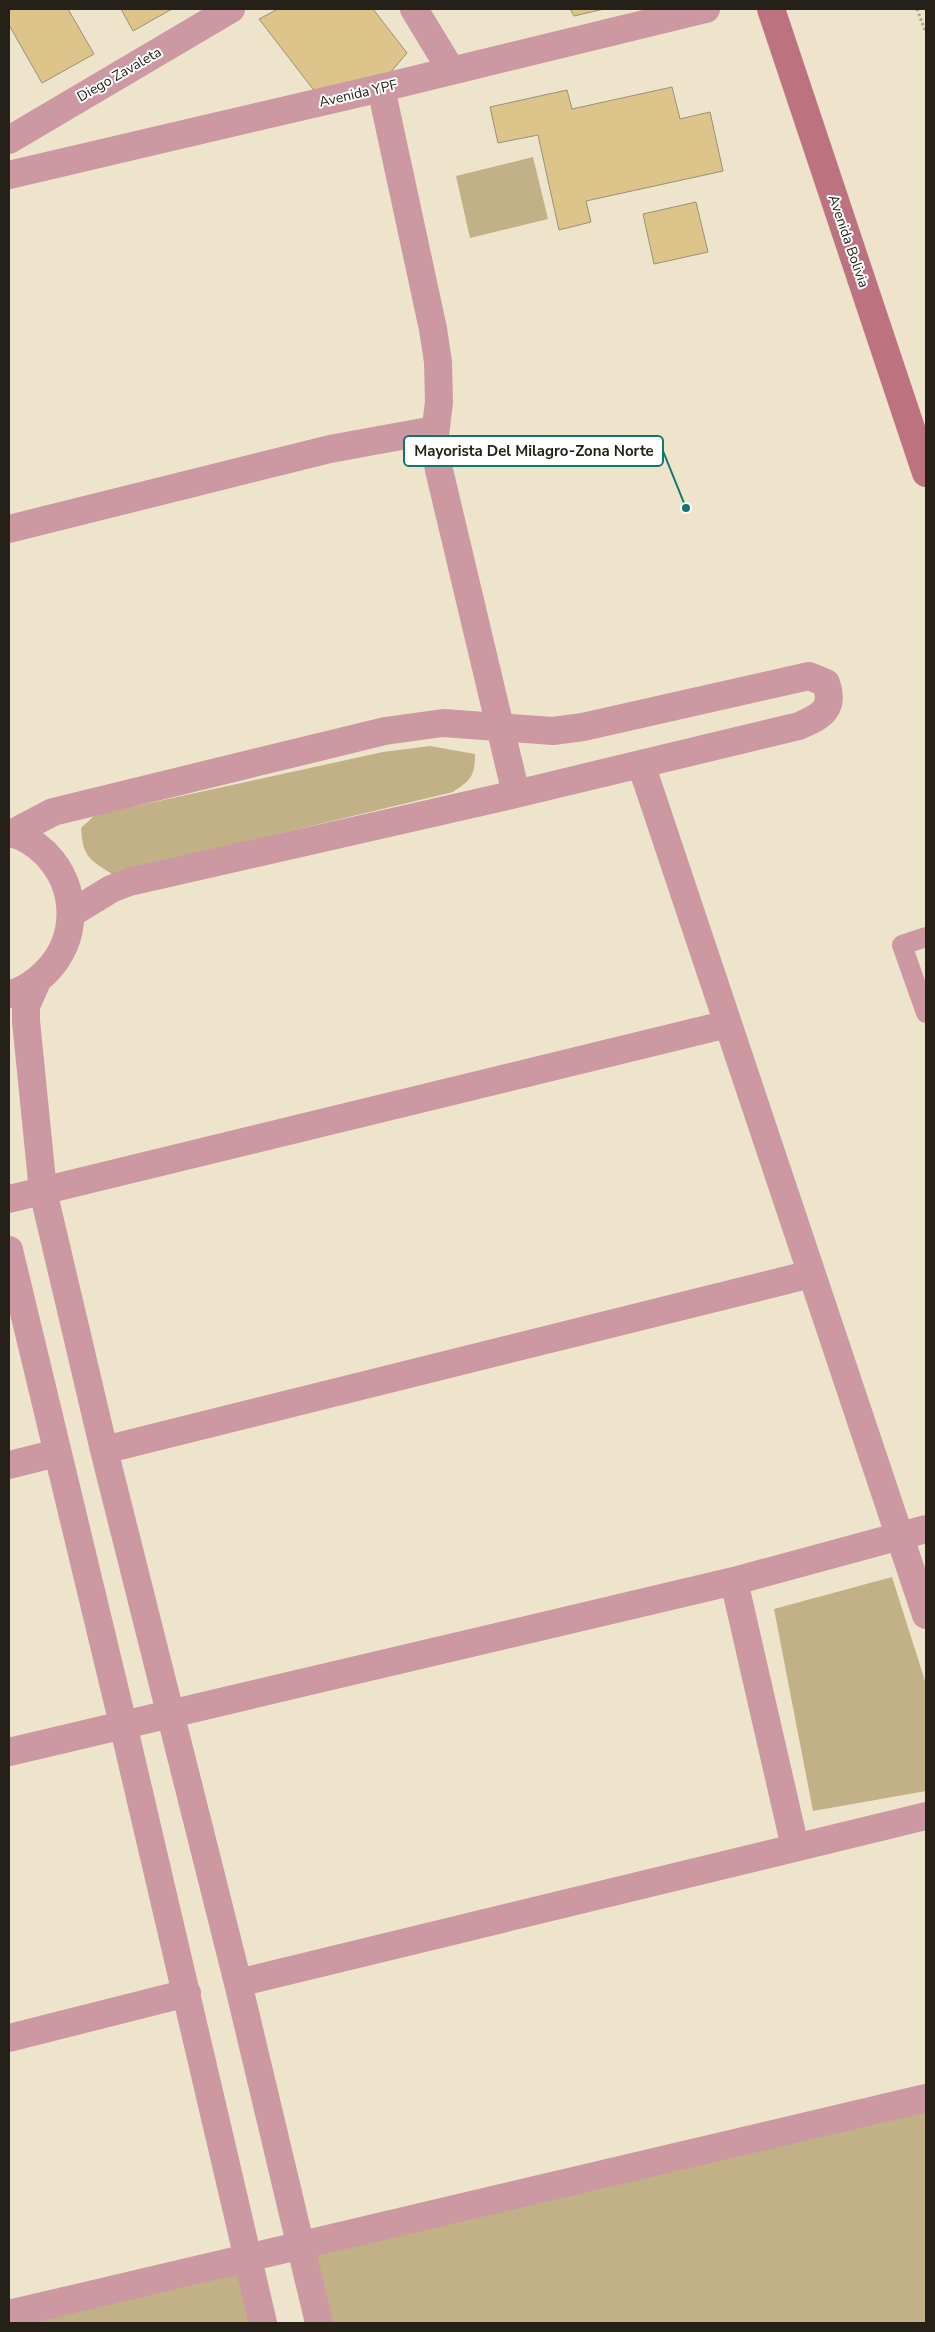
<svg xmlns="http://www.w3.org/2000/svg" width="935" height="2332" font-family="'Nunito Sans',sans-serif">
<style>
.green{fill:#c2b086}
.building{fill:#ddc48a;stroke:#9a907a}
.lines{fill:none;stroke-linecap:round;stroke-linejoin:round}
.path{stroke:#afa794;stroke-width:3;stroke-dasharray:2.5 2.5;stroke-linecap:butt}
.lane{stroke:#cc98a2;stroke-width:20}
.street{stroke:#cc98a2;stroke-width:28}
.secondary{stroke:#bd7281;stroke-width:28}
.labels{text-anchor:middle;stroke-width:4;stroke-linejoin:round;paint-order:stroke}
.street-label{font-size:14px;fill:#252118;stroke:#fff}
.leader{fill:none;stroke:#0f766e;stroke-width:2}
.callout-dot{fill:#0f766e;stroke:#fff;stroke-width:2}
.callout{fill:#fff;stroke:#0f766e;stroke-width:2}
.callout-label{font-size:15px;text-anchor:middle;font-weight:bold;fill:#252118}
</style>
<rect width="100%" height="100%" fill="#eee4cc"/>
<path class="green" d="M533,157l15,62 -78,19 -14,-62z
M430,746l45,8c0,22 -4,26 -22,38l-341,82c-24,-15 -29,-18 -31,-46l14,-13 288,-63z
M892,1577l34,107v107l-113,20 -39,-202z
M926,2098v225h-607l-19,-78z
M247,2256l16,67h-254z"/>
<path class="building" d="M9,9h59l26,45 -52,29 -33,-58z
M121,9h51l-39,22z
M278,9h95l34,44 -23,27 -68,13 -57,-74z
M570,9h34l-30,7z
M672,87l8,32 30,-7 13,59 -137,30 5,21 -32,8 -21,-95 -40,8 -8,-36 77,-17 5,19z
M696,202l12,50 -54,12 -11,-50z"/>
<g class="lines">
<path class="path" d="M917,9l9,24"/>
<path class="lane" d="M926,937l-24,8 24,68"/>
<path class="street" d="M414,9l37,61
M381,88l52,241 5,33 1,40 -5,41 5,27 77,324
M9,140l222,-131
M9,175l372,-87 325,-79
M9,529l321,-80 104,-19
M641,764l285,851
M9,833c13,2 27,11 36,20 34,34 34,87 0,120 -9,9 -23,19 -36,21
M13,833l40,-21 332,-81 58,-8 110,8 30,-4 226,-51 17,7c9,26 -4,33 -27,43l-283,68 -387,88 -18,7 -39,24
M37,981l-11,25v15l17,170 61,259 134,533 81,340
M9,1199l719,-175
M9,1250l114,474 140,599
M104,1450l707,-176
M9,1465l48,-12
M734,1581l61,266
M9,1752l725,-171 192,-52
M238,1983l688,-167
M9,2038l178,-45
M9,2314l917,-216"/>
<path class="secondary" d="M771,9l155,464"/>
</g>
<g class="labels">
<g class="street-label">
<text transform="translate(119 74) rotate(-30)" y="5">Diego Zavaleta</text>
<text transform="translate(358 93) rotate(-13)" y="5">Avenida YPF</text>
<text transform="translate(849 241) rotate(71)" y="5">Avenida Bolivia</text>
</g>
</g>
<path class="leader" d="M686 508L663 451"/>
<circle class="callout-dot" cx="686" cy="508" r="5"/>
<rect class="callout" x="404" y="436" width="259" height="30" rx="5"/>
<g class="callout-label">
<text x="534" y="456">Mayorista Del Milagro-Zona Norte</text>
</g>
<rect width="935" height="2332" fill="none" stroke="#252118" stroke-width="20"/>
</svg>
